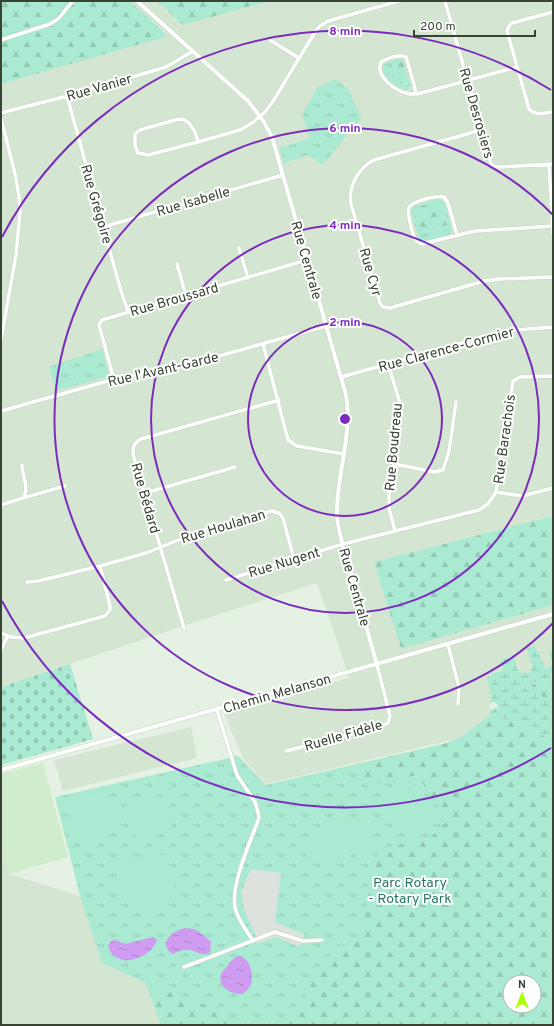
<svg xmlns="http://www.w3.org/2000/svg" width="554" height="1026" font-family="Overpass,sans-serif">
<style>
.residential{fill:#d4e6d1}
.education{fill:#cfeccc}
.grass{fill:url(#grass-tufts);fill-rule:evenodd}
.forest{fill:url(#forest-firs);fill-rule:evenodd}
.wetland{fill:url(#wetland-marsh)}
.cemetery{fill:url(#cemetery-stones)}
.garden{fill:#aae9d2}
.parking{fill:#dde2dc}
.water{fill:url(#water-ripples)}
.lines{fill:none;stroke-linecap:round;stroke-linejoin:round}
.minor-casing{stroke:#c0d6bd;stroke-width:4.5}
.tertiary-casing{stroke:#c0d6bd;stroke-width:5}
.minor{stroke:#fff;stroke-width:3.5}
.tertiary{stroke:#fff;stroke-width:4}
.ring{fill:none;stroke:#7b2cbf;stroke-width:2}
.labels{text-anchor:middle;stroke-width:4;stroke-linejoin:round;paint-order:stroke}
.street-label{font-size:14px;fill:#374433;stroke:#fff}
.park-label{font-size:14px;fill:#257767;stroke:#fff}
.centre{fill:#7b2cbf;stroke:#fff;stroke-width:2}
.ring-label{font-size:12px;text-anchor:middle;font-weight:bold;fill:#7b2cbf;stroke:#fff;stroke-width:4;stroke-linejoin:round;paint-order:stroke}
</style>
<defs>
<pattern id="grass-tufts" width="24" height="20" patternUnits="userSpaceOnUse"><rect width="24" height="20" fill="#aae9d2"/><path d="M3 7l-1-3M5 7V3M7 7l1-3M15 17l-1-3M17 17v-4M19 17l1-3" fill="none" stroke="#93c9b5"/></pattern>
<pattern id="forest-firs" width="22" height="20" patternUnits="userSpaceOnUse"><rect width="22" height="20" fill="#aae9d2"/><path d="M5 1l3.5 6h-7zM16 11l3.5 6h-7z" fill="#93c9b5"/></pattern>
<pattern id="wetland-marsh" width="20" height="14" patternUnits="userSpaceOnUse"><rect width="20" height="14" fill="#aae9d2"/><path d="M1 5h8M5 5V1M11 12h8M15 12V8" fill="none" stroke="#93c9b5"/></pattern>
<pattern id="cemetery-stones" width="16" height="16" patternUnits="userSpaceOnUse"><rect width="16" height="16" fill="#aae9d2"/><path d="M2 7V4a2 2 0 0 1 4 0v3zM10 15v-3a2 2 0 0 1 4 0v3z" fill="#93c9b5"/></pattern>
<pattern id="water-ripples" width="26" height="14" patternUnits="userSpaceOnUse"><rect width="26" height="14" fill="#cf9cf2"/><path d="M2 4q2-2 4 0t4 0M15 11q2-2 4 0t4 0" fill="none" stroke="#a981c5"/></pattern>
</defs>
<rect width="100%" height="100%" fill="#e5f2e3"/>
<path class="residential" d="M130,1h27l26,24 87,-24h283v515l-179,46 27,87 152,-44v46l-4,2 3,12 -2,2 -5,1 -3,-8 -12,-5 2,10 -2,8 -27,-2 -11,2 1,26 -3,1 -1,16 -29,22 -194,46 -22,-24 -20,-46 125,-36 -32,-95 -122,39 -194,65v-603l167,-49z
M191,727l6,31 -134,33 -9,-31z
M1,846l8,28 71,22 22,66 44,21 15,42h-160z"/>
<path class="education" d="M43,763l25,94 -59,17 -8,-28v-72z"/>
<path class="grass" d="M398,59l4,1 3,3 6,22 -3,5c-10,-1 -29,-14 -24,-26zM398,60l6,3c3,8 1,10 6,18l-4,4 -6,-2 -8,-6v-2l3,-4v-9z
M336,79l13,11 12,28 -34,42 -6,4 -13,-9 -24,8 -5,-15 31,-10 -8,-24 16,-27z
M438,199l5,2 2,2 7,28 -2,3 -25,7 -5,-1 -2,-3 -7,-25 1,-4 3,-2zM433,203l8,2 6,14 -2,8 -19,5 -6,-3c-4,-7 -7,-13 -4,-21z
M102,349l7,27 -53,15 -7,-24z
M489,716l64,38v271h-392l-15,-42 -44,-20 -22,-67 -25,-99 183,-41 28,29 177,-41 17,-6zM510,982h24v24h-24z"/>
<path class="forest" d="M1,1h129l38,35 -167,48z
M157,1h113l-87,24z
M398,60l6,3c1,5 0,9 2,13 2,4 4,4 4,8l-10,-1 -8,-6v-2l3,-4v-10z
M433,203c2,-1 4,-1 6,1 4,2 8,17 8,21l-21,7 -5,-1 -6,-12 -1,-9 4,-3z
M553,516v89l-152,44 -27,-87z
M538,681h4l6,4h5v18l-20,-12 -2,-3 1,-3z
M489,716c17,4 41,6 54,19 5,5 7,13 10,19v271h-276l19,-6 6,-20 32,-51 25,-8 19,-89 55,-16 15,-15 -31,-45 -51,11 -4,-23 81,-19 17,-6zM510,982h24v24h-24z
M146,983l81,30 9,12h-75z"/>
<path class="wetland" d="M535,646l2,6 2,1 6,15 5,-1 2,-2 -3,-13 4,-1v34h-5l-6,-4 -9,2 -2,5c5,7 15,9 22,15v51c-3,-6 -5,-14 -10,-19 -13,-13 -37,-15 -54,-19l1,-6 7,-2 1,-2 -3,-4 -5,1v-3l2,-1 -5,-22 5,-1v-3l11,-2 -3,-11 14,-3 4,15 12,1 2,-8 -5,-17z"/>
<path class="cemetery" d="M70,664l23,75 -92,26v-78z"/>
<path class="garden" d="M168,774l6,19 -10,3 -9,-5 -4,-12z
M412,783l9,7 20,29 -5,5 -40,10 -13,-39z
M87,793c27,6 28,14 34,38l-44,11 -10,-45z
M148,798l17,9 8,23 -36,11 -12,-36z
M354,819c22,2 23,17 11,32l-46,13c-7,-2 -11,-5 -13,-11 -10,-23 34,-30 48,-34z
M156,852l8,4 15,44 -26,9 -14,-3 -12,-8 -5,-6 -9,-26z"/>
<path class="parking" d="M251,869l30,4 -6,49 30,13 -5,12 -24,-10 -19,7 -2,-10 -11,-25 -3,-17z"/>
<path class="water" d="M186,928l11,2 14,12 -1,10c-8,6 -13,-2 -22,-2 -5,-1 -11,2 -16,4l-4,-4 -3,-6c4,-10 11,-14 21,-16z
M153,937l4,3c-6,19 -42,31 -49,6l3,-5 5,-1 9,4z
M239,956c11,2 15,18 12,28 -1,4 -5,7 -8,10 -13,1 -29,-10 -20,-23 2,-3 5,-5 6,-7 3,-4 6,-7 10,-8z"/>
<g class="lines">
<g class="minor-casing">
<path id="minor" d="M445,1l46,163 2,2 6,1 54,-3
M552,1l1,3
M553,12l-41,11 -3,3 -2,5 22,78c6,7 16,4 24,3
M1,40l49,-16 8,-5 15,-18
M270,40l29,18
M416,94l-2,-10 -8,-27c-7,-3 -19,1 -25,5 -6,14 13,28 25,31 6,2 13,1 19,-1l92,-25
M67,96l54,195 7,20
M1,113l66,-17 99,-29 27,-16
M1,118l14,56 4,22 1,16 -4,43 -15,85
M481,130l-107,30c-16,8 -26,27 -23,44l29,99 3,4 7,1 94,-27 16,-2 53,-2
M198,142l-3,-10 -6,-9 -6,-4 -8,1 -35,10 -5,4v12l3,7 10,2 50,-13 42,-12 12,-7 13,-11 7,-9 43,-71 5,-6 8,-5 71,-20
M549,165l4,70
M103,227l180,-52
M457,235l-9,-32 -4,-6c-8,-2 -30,4 -35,10 -2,6 3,29 8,34 2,3 3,2 5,3l53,-13 78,-5
M239,248l9,30
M177,264l9,32
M263,344l25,96 9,6 47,8
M388,364l12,39 -6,61 -5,30v14l6,23
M341,377l164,-46 48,-4
M114,380l-15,-55 3,-5 205,-60
M1,411l114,-32 79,-16 132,-37
M394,464l41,8 8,-2 6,-19 7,-49
M496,492l26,4 31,-8
M145,493l90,-26
M23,498l42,-12
M1,505l22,-7c7,-10 -1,-22 -1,-33
M226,580l117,-36 136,-34 9,-6 8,-12 17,-111 7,-4 33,-1
M27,582l11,-1 62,-15 46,-13 55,-22 71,-20 7,2 4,5 11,41
M184,628l-51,-174c0,-8 1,-11 8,-15l138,-39
M1,633l10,4 13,1 81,-22 5,-6v-4l-10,-40
M448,645l11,42 -1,17
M1,650l7,-14
M217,710l20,65 18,27 3,10 1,6c-8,22 -31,72 -23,93 3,10 11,20 17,30
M286,751l96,-25 6,-3 2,-7 -13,-51
M184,967l91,-35 28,9 19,-1"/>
</g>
<g class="tertiary-casing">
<path id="tertiary" d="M137,1l111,100 16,21 8,15 74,258c7,39 -10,81 -9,120 1,18 8,37 13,54 9,32 18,64 27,96
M1,770l552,-156"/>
</g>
<use href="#minor" class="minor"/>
<use href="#tertiary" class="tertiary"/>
</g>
<g class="ring">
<circle cx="345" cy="419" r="97"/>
<circle cx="345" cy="419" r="194"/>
<path d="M553 623A291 291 0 1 1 553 215"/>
<path d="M551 748A388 388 0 0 1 2 601M2 237A388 388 0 0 1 551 90"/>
</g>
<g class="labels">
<g class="street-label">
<text transform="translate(99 87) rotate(-16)" y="5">Rue Vanier</text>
<text transform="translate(477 113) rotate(74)" y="5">Rue Desrosiers</text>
<text transform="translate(193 201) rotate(-16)" y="5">Rue Isabelle</text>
<text transform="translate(97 204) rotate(74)" y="5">Rue Grégoire</text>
<text transform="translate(307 260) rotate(74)" y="5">Rue Centrale</text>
<text transform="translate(371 272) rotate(74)" y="5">Rue Cyr</text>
<text transform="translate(174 299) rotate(-16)" y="5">Rue Broussard</text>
<text transform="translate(446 349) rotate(-15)" y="5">Rue Clarence-Cormier</text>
<text transform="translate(163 369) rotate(-13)" y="5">Rue l'Avant-Garde</text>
<text transform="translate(504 439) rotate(-82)" y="5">Rue Barachois</text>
<text transform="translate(393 447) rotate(-85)" y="5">Rue Boudreau</text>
<text transform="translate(146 498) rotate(74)" y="5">Rue Bédard</text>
<text transform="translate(223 526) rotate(-17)" y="5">Rue Houlahan</text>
<text transform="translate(284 562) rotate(-17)" y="5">Rue Nugent</text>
<text transform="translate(355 587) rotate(74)" y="5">Rue Centrale</text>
<text transform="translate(277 693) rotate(-16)" y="5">Chemin Melanson</text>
<text transform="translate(343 735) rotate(-16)" y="5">Ruelle Fidèle</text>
</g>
<g class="park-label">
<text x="410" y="887">Parc Rotary<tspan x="410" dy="16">- Rotary Park</tspan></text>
</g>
</g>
<circle cx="345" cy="419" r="6" class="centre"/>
<g class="ring-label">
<text x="345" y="35">8 min</text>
<text x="345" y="132">6 min</text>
<text x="345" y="229">4 min</text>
<text x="345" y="326">2 min</text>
</g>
<rect width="554" height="1026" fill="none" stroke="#374433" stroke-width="4"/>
<g transform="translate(522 994)"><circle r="19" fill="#ffffff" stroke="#afb4ad"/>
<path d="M0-3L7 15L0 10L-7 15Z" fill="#aeff0d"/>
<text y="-6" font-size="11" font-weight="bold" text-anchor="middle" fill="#374433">N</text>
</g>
<path d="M414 30v6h121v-6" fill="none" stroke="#374433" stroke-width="2"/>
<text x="420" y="30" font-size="12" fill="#374433" stroke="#ffffff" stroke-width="3" paint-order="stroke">200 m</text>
</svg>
